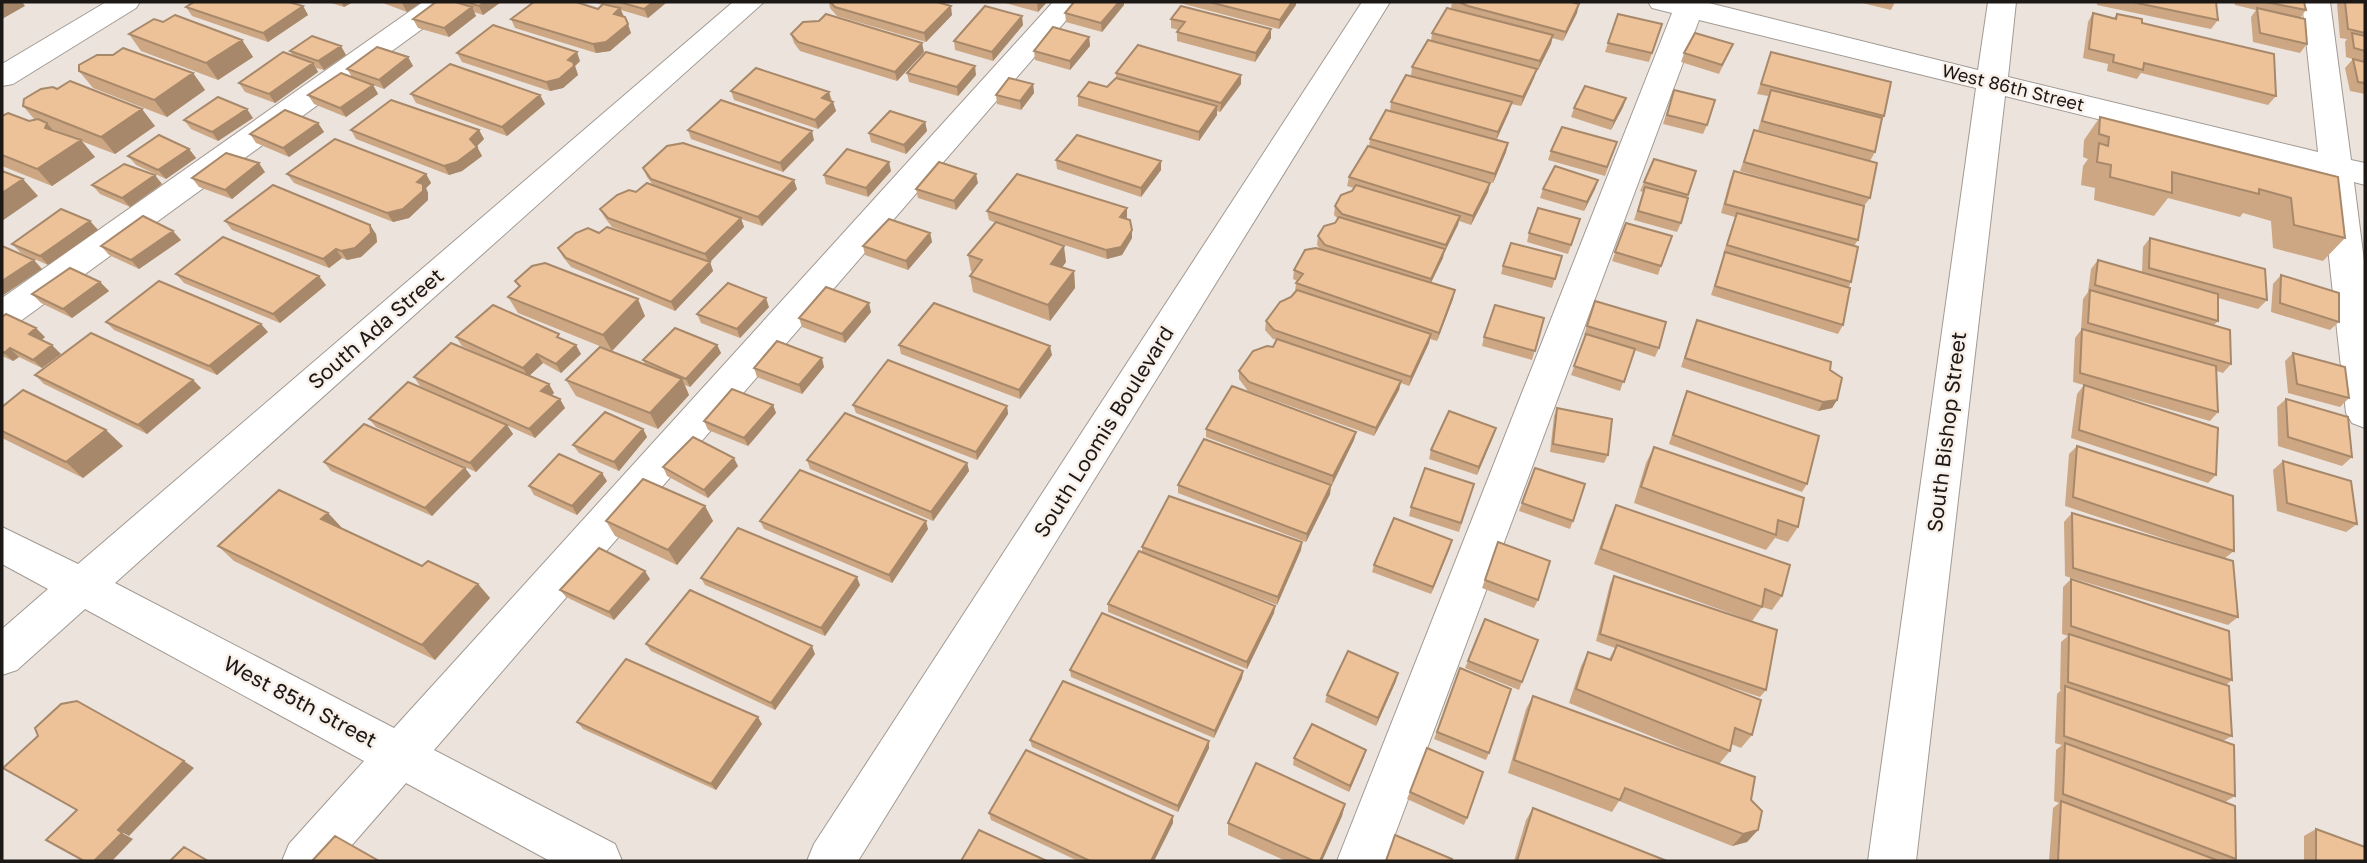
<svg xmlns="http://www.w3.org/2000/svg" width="2367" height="863" font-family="'Golos Text',sans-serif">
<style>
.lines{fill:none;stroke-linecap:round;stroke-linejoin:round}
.minor-casing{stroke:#a29a93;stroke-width:2}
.minor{fill:#fff;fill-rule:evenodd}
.wall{fill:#cda783;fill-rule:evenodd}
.shaded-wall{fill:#a7886a}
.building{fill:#eec298;stroke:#a7886a;stroke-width:2}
.labels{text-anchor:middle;stroke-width:5;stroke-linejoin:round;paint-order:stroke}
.far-street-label{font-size:18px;fill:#1b1816;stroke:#f9f1e9}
.street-label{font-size:21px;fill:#1b1816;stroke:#f9f1e9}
</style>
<rect width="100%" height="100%" fill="#ebe3dc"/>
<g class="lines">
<g class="minor-casing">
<path id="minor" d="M106,2h34l-4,6 -123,76 -11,2v-22z
M423,2h32l-4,6 -436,317 -13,4v-31z
M733,2h31l-649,581 279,145 659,-726h29l-648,748 181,94 7,17h-72l-144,-78 -68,78h-56l7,-17 75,-83 -279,-152 -68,61 -15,5v-46l46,-40 -46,-25v-37l76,37z
M1362,2h28l-532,859h-51l7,-17z
M1648,2h57l273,68 10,-68h28l-8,75 310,75 -16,-150h28l21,158 14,3v22l-11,-3 11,87v159l-13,-5 -6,-10 -26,-239 -315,-78 -89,765h-48l108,-773 -277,-68 -314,841h-48l335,-848 -20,-5z"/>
</g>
<use href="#minor" class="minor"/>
</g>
<path class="wall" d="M328,2h25l-9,5z
M380,2h42l-15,10z
M436,2h65l-18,13 -9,-3 2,4 -27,21 -31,-9 -5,-9z
M593,2h74l-19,16 -27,-8 10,23 -21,18 -14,2 -81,-25 -4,-9 87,-10 4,-4z
M829,2h108l15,13 -26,27 -89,-26 -7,-8z
M1005,2h42l-9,10 -33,-9z
M1176,2h120v3l-17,24z
M1452,2h119l6,11 -14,28 -11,-3 -1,6 -13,26h-2l-2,8 -13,28 -10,-2 -2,8 -13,28 12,3 -2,9 -13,31 -56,-16 53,16 -2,9 -17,33 -12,-4 -28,61 22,17 -16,42 -7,-2 -1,4 -20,43 -8,-3 -2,7 -25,46 -126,-45 -9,-12v-8l34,-24 4,-7 -4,-1 -8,-9 1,-9 29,-29 1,-9 1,-2 -4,-2 1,-9 26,-21 -3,-4 1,-9 17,-13 3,-4 -4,-4 1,-9 17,-15 2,-3 -7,-2 2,-9 20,-30 1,-8 20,-28 1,-9 20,-26 1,-9 19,-26 1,-8 24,-23 -5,-2z
M1858,2h37l-4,8z
M2097,2h119l2,18 -7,9 -114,-24z
M2234,2h70l2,8 -6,8 7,26 -7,9 -47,-11 -2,-25 5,-7 -21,-5z
M2339,2h26v92l-15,-3 -5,-23 8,-9 3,1 -10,-3 -1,-15 2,-3 -7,-1 -3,-34z
M1124,5l-22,27 -36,-10 -1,-9z
M303,6l5,9 -40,27 -76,-26 -6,-9z
M2093,13l21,5 3,-4 25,9 134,73 -8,9 -127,-32 -4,6 -30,-8 1,-7 -25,-6 5,-36z
M1171,19l100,19 -16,24 -78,-21v-9l2,-2 -8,-2z
M163,22l79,18 11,17 -35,23 -77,-29 -12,-17z
M1662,24l-13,38 -44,-10 3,-9z
M1023,25l-30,36 -38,-11 -1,-9z
M791,34l133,18 -27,29 -97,-30 -6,-8z
M1089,37l1,9 -20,24 -35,-10 -1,-9z
M1733,44l-14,30 -38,-12 3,-9z
M290,51l56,4 -22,15 -8,-2 2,4 -43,31 -30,-11 -6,-9 54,-27z
M1771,52l113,64 -2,4 -7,32 -5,9 -112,-31 10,-34 -11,-2z
M457,53l123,8 -5,5 3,9 -15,13 -13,3 -88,-29z
M408,57l5,9 -29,23 -11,-4 5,9 -32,23 -32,-13 -6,-9 44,-18 -5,-8z
M79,71l114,2 12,17 -38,27 -74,-29z
M907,73l69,2 -18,21 -49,-14z
M1116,73l125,11 -21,28 -3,-1v4l-18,26 -121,-35v-10l29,-9 9,-9z
M1033,84l1,9 -13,17 -24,-6 -1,-9z
M57,89l98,37 -40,28 -34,-13 14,16 -43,29 -50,-20v-50l27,5 6,-1 -12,-14zM52,129l27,11 -25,-9z
M1674,90l33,35 -4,9 -40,-10z
M731,91l98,1 7,19 -18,18 -84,-29z
M411,94l129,1 5,9 -38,32 -91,-33z
M1626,98l-3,9 -12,23 -40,-13 3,-9z
M2100,117l238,60 7,61 -22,23 -50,-13 -2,-27 -28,-8 -3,4 -72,-19 -14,18 -60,-16 1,-12 -14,-3 2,-19 5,-7 -5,-2 1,-17z
M253,118l-35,23 -27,-12 -7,-9z
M925,122l2,9 -21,23 -35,-12 -2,-9z
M318,123l6,9 -35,25 -33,-14 -6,-9z
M351,130h128l5,9 -7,7 5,10 -20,15 -13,4 -93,-36z
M688,130l126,10 -31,32 -92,-33z
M1754,130l116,68 -6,8 -6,34 -4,6 -3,36 -3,6 -5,37 -5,9 -127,-39 13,-41h-1l12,-37 -14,-4 9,-33 4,-9 110,30 -104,-30z
M1617,142l-12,34 -57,-16 3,-9z
M189,149l7,9 -30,21 -30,-14 -8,-9z
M1056,160l105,10 -20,27 -84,-28z
M643,168l154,21 -35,37 -21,-7 3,8 -34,35 3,9 -38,40 -104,-44 -8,-10 -5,-9 41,-15 67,14 -54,-20 -7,-9 -5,-9 53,-24 -6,-8z
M891,171l-23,26 -42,-13 -2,-9z
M1696,171l-9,27 -6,25 -4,9 -43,-12 9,-28 -3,-1 4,-9z
M265,172l-33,27 -33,-12 -7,-9z
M287,174h139l5,9 -5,5 2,5v7l-19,18 -16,4 -99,-39z
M1598,180l-3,9 -11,22 -44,-13 3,-9z
M978,183l-22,27 -38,-12 -2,-9z
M162,184l-32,23 -30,-13 -8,-9z
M1127,208v9l-1,2 6,11v8l-10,17 -15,4 -79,-26 38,29 -4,5 12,4 1,17 -25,33 -77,-29 -3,-16 3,-4 -2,-1 -3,-16 28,-32 -7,-3 -2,-9z
M1580,219l-12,35 -41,-12 2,-9z
M90,221l8,9 -50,35 -27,-12 -9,-9z
M225,221l151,13 1,8 -16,15 -14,3 -5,-2 -13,10 -97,-38z
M1626,223l35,43 -3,9 -46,-14z
M930,233l2,9 -24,28 -43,-15 -2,-9z
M2150,238l117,62 -9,9 -40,-11v23l-4,4 17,39 -8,9 -6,-2 1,41 -8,9 -137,-39 2,-44 6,-8 2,-31 5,-7 3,-23 7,-9 44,12 1,-25z
M181,240l-42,29 -30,-14 -8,-9z
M1562,256l-10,32 -51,-14 2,-8z
M176,274l150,11 -46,38 -96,-40z
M2281,275l58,47 -9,8 -59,-18 2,-28z
M515,281l130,35 -33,35 -94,-38 -10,-16 11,-10z
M100,282l9,9 -37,27 -31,-15 -9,-9z
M1595,301l64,47 -4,9 -21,-7 -14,41 -49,-16 15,-40h-2z
M769,307l-29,31 -39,-15 -4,-9z
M871,312l-26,31 -43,-16 -3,-9z
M2,317l43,20 -4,3 20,14 -19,14 -23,-11 -6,4 -11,-5z
M1544,318l-12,42 -50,-14 2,-9z
M1697,320l133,50 7,30 -5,8 -14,3 -137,-44 12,-38z
M106,322l162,10 -51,43 -103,-45z
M456,337l105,2 20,15 -20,19 -18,-10 -14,13 20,8 5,9 -3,2 14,13 -30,30 -115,-52 -6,-9 74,-19 -26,-12z
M717,345l4,8 -31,34 -5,-2 4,10 -31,34 -82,-33 -10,-16 79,-16 -2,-4z
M899,345l153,10 -32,44 -119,-45z
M2293,353l56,45 -9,9 -52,-14 -3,-32z
M824,367l-22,27 -45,-17 -3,-9z
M35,375l158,5 8,8 -54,46 -103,-50z
M2084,385l132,90 -8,8 -137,-45 6,-44z
M1687,391l120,93 -5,8 -133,-48 14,-44z
M2286,399l66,58 -10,9 -64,-20 -1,-39z
M773,405l3,8 -28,33 -40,-16 -4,-9z
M853,405l154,1 1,8 -31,46 -121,-47z
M2,407l121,39 -40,32 -81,-40z
M1557,408l51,47 -4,8 -54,-11 4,-36z
M369,419l138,6 6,9 -37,38 -100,-45z
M643,429l4,8 -28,34 -40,-18 -6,-8z
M1206,429l150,3 -2,8 -22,45 -126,-48z
M1493,437l-16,38 -48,-16 2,-9z
M2077,446l157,105 -9,7 13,59 -10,8 -163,-49 -1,-54 8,-9 141,42 -148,-49 4,-52z
M1654,447l144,80 -10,15 -13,-4 -9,12 -132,-47 12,-40z
M807,460l160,3 2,8 -36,50 -123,-52z
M2283,461l74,63 -11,8 -69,-21 -4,-41z
M324,462l141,6 6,8 -39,40 -101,-45z
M738,466l-30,32 -41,-22 -4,-9z
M1535,468l38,53 -3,8 -51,-18z
M607,481l-30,34 -43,-20 -5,-9z
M1474,484l-15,48 -50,-16 2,-9z
M1178,485h153l-1,9 -24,48 -128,-49z
M1616,505l166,91 -10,14 -10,-3 -10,14 -158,-57 15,-44z
M705,506l8,15 -36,44 -62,-29 -9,-15z
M328,513l14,15 80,38 56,18 12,14 -55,62 -201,-99 -16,-15z
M760,521l168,8 -36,54 -128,-54z
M1302,542l-1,8 -24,55 -61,-23 59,24 -1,7 -27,56 -139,-57v-8l34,-51v-6z
M1498,542l40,58 -4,8 -52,-20z
M1450,548l-19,46 -59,-22 2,-7z
M1614,576l152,114 -6,7 -65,-22 57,60 -11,13 -10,-4 -1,7 -11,13 32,36 7,30 -11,12 -15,4 -113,-45 -7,11 -104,-39 18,-64 7,-13 184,67 -148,-60 12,-37 7,-14 21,7 6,-11 -19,-7 14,-57z
M701,578l159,7 -35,51 -120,-51z
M650,579l-36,41 -48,-23 -6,-7z
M2071,579l161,101 -6,5 6,51 -9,5 12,55 -10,6 11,57 -4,2h-183l4,-53 6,-5 -5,-2 2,-51 6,-5 -7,-2 2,-49 4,-4 -1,-1 1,-47 7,-6 -6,-2 1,-47z
M1485,619l37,63 -3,8 -54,-22z
M646,644l169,10 -40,56 -124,-59z
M1460,668l29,85 -3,7 -52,-21z
M1070,670l173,1 -1,7 -28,60 -143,-61z
M1396,681l-20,45 -51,-24 2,-7z
M577,722l185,2 -46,66 -133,-61z
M1030,740l179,8 -31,64 -146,-65z
M1427,748l40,70 -3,7 -57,-26z
M1366,750l-2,7 -15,35 -56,-27 1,-7z
M1345,804l-3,12 -20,45h-36l-58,-26v-12z
M1533,808l134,53h-153l12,-41z
M989,813l184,3v7l-19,38h-76l-87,-41z
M2316,829l49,32h-61v-25z"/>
<path class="shaded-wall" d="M2,2h20l3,4 -23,13z
M341,2h12l-9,5z
M404,2h18l-15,10 -5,-9z
M484,2h17l-18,13 -4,-9z
M653,2h14l-19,16 -4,-9z
M1038,2h9l-9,10 -1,-9z
M1119,2h5v3l-22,27 -1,-9z
M1292,2h4v3l-17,24 1,-9z
M1579,4l-2,9 -14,28 3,-9z
M303,6l5,9 -40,27 -5,-9z
M951,6l1,9 -26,27 -2,-9z
M472,7l4,9 -27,21 -5,-9z
M620,8l4,9 -10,-3z
M1022,16l1,9 -30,36 -1,-9z
M628,24l3,9 -21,18 -14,2 -3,-9z
M1271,29v9l-16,24 1,-9z
M1553,35l-2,9 -13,26 2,-9z
M1089,37l1,9 -20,24v-9z
M242,40l11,17 -35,23 -12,-17z
M922,43l2,9 -27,29 -2,-9z
M341,46l5,9 -22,15 -6,-9z
M577,52l3,9 -5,5 3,9 -15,13 -13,3 -4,-9z
M408,57l5,9 -29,23 -5,-9z
M313,63l5,9 -43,31 -6,-9z
M975,66l1,9 -18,21 -1,-9z
M1537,69l-3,9 -13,28 2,-9z
M193,73l12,17 -38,27 -13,-17z
M1241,75v9l-21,28 1,-9z
M1033,84l1,9 -13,17 -1,-9z
M373,85l5,9 -32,23 -6,-9z
M829,92l2,9 -9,-3z
M540,95l5,9 -38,32 -5,-9z
M1626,98l-3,9 -12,23 3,-9z
M833,102l3,9 -18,18 -3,-9z
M1512,102l-3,10 -13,29 2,-9z
M1217,106v9l-18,26v-9z
M142,109l13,17 -40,28 -14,-17z
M247,109l6,9 -35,23 -6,-9z
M925,122l2,9 -21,23 -2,-9z
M47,123l14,17 -16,-12z
M318,123l6,9 -35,25 -6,-9z
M479,130l5,9 -9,9 -5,-9z
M812,131l2,9 -31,32 -3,-9z
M81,140l14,17 -43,29 -15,-17z
M1508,143l-2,9 -13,31 2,-9z
M477,147l5,9 -20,15 -13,4 -5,-9z
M189,149l7,9 -30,21 -8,-9z
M1161,161v9l-20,27v-9z
M889,162l2,9 -23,26 -2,-9z
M259,163l6,9 -33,27 -7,-9z
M426,174l5,9 -5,5 2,5v7l-19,18 -16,4 -6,-9z
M976,174l2,9 -22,27 -2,-9z
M155,175l7,9 -32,23 -8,-9z
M23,179l15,17 -36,25v-28z
M794,180l3,9 -35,37 -4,-9z
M1598,180l-3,9 -11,22 3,-9z
M1490,183l-2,9 -17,33 2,-9z
M1127,208v9l-6,9 -1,-9z
M1460,216l-2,9 -14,28 2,-8z
M741,218l3,9 -35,36 -4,-9z
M90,221l8,9 -50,35 -8,-9z
M370,225l6,9 1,8 -16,15 -14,3 -6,-9z
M1132,230v8l-10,17 -15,4 -1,-9z
M173,231l8,9 -42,29 -8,-9z
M930,233l2,9 -24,28 -2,-9z
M1064,246l2,16 -13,18 -2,-16z
M336,249l6,9 -13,10 -6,-9z
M1445,249l-2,9 -14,29 2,-8z
M34,260l8,9 -40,27v-15z
M710,262l3,9 -38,40 -4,-9z
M1074,271l1,17 -25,33 -2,-16z
M319,276l7,9 -46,38 -7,-9z
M100,282l9,9 -37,27 -9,-9z
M1455,290l-2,9 -16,42 2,-8z
M766,298l3,9 -29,31 -3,-9z
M638,299l7,17 -33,35 -9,-16z
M869,303l2,9 -26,31 -3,-9z
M261,324l7,8 -51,43 -8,-9z
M36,328l9,9 -7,6 -9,-9z
M1431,334l-2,9 -20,43 2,-9z
M52,345l9,9 -19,14 -9,-8z
M576,345l5,9 -20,19 -5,-9z
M717,345l4,8 -31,34 -4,-8z
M1050,346l2,9 -32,44 -1,-9z
M10,348l9,9 -6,4 -9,-8z
M537,354l6,9 -15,14 -5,-9z
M822,358l2,9 -22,27 -3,-9z
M682,379l7,16 -31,34 -8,-16z
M193,380l8,8 -54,46 -9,-9z
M1401,381l-2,9 -25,46 2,-8z
M549,384l5,9 -7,7 -6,-9z
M560,399l5,9 -30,30 -6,-9z
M1837,400l-5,8 -14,3 5,-9z
M773,405l3,8 -28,33 -4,-8z
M1007,406l1,8 -31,46 -1,-8z
M507,425l6,9 -37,38 -6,-9z
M1496,428l-3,9 -16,38 2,-8z
M643,429l4,8 -28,34 -5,-9z
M106,430l17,16 -40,32 -17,-16z
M1356,432l-2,8 -22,45 1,-9z
M734,458l4,8 -30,32 -4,-8z
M967,463l2,8 -36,50 -2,-9z
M465,468l6,8 -39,40 -7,-8z
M602,473l5,8 -30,34 -5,-9z
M1331,485l-1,9 -24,48 1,-8z
M705,506l8,15 -36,44 -9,-15z
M328,513l14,15 -21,-9z
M926,521l2,8 -36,54 -3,-8z
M1452,540l-2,8 -19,46 2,-7z
M1302,542l-1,8 -24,55 1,-8z
M645,571l5,8 -36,41 -5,-8z
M857,577l3,8 -35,51 -4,-8z
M478,584l12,14 -55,62 -13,-15z
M1275,606l-1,7 -27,56v-7z
M812,646l3,8 -40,56 -4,-7z
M1243,671l-1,7 -28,60 1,-7z
M1398,673l-2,8 -20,45 2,-8z
M758,717l4,7 -46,66 -5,-6z
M1209,741v7l-31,64v-6z
M1366,750l-2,7 -15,35 1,-6z
M184,761l10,7 -65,68 -11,-6z
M1345,804l-3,12 -20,45h-2z
M1173,816v7l-19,38h-3z
M1758,830l-11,12 -15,4 11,-12z
M122,833l11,6 -21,22h-18z"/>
<path class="building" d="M194,2h95l14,4 -40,27 -77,-26z
M436,2h19l17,5 -28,21 -31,-9z
M466,2h18l-5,4z
M534,2h42l22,7 5,-5 17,4 -6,6 11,3 3,7 -22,18 -13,2 -82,-25z
M619,2h34l-9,7z
M830,2h107l14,4 -27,27 -89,-26z
M1074,2h45l-18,21 -36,-10z
M1209,2h83l-12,18z
M1459,2h112l8,2 -13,28 -98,-26z
M2132,2h84l2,18z
M2266,2h38l2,8z
M2345,2h20v31l-17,-4z
M985,6l37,10 -30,36 -38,-11z
M1181,6l90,23 -15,24 -79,-21 8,-10 -14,-3z
M1447,8l106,27 -13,26 -108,-28z
M2257,8l48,11 2,25 -47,-11z
M2093,13l23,6 1,-5 25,5v4l132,31 2,42 -132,-33 -1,7 -30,-8 1,-7 -25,-6z
M826,14l96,29 -27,29 -97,-30 -7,-8 12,-12 16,-1z
M1618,14l44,10 -10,29 -44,-10z
M175,15l67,25 -36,23 -77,-29 25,-15 9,3z
M493,25l84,27 -9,8 5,2 1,4 -15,13 -13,3 -89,-29z
M1053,27l36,10 -19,24 -36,-10z
M1695,33l38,11 -11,21 -38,-12z
M2352,33l13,3v15l-11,-3z
M312,36l29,10 -23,15 -28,-10z
M1428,40l109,29 -14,28 -111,-30z
M1138,45l103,30 -20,28 -105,-30z
M377,47l31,10 -29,23 -32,-11z
M123,48l70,25 -39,27 -75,-29v-6l18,-10h16z
M283,52l30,11 -44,31 -30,-11z
M926,52l49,14 -18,21 -50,-14z
M1771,52l120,30 -7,34 -123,-32z
M2353,59l12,3v21l-7,-1z
M450,64l90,31 -38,32 -91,-33z
M756,68l73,24 -7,6 11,4 -18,18 -84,-29z
M341,73l32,12 -33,23 -32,-13z
M1406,75l106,27 -14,30 -107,-30z
M1009,78l24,6 -13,17 -24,-6z
M1116,78l101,28 -18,26 -121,-36 11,-14 18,5z
M70,81l72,28 -41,28 -78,-31 1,-7 17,-10 12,-2 4,2z
M1585,86l41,12 -12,23 -40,-13z
M1674,90l41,10 -8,25 -40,-10z
M1771,90l111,28 -7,34 -113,-31z
M218,97l29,12 -35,23 -28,-12z
M391,100l88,30 -9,9 7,8 -20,15 -13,4 -93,-36z
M721,100l91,31 -32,32 -92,-33z
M285,110l33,13 -35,25 -33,-14z
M1386,110l122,33 -13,31 -125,-35z
M890,111l35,11 -21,23 -35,-12z
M8,113l21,8 9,-2 9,4 -2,5 36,12 -44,29 -35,-14v-39z
M2100,117l238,60 7,61 -51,-13 -3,-27 -32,-9v5l-87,-22v21l-62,-16 1,-12 -14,-3 2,-19 9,3 1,-9 -10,-3z
M1562,127l55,15 -10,25 -56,-16z
M1754,130l123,33 -7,35 -126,-36z
M159,135l30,14 -31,21 -30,-14z
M1077,135l84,26 -20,27 -85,-28z
M335,139l91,35 -9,8 6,2v7l-20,18 -16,4 -100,-39z
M683,143l111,37 -36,37 -107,-38 -8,-11 24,-22z
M1368,146l122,37 -17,33 -124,-39z
M847,149l42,13 -23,26 -42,-13z
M226,153l33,10 -34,27 -33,-12z
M1654,159l42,12 -8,24 -44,-13z
M939,162l37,12 -22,27 -38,-12z
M124,164l31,11 -33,23 -30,-13z
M1555,166l43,14 -11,22 -44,-13z
M2,171l21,8 -21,14z
M1734,171l130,35 -6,34 -133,-36z
M1017,174l110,34 -7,9 10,3 2,10 -11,17 -15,3 -119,-39z
M647,183l94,35 -36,36 -97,-36 -8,-9 17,-14 12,-5 7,2z
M273,185l97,40 1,8 -16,15 -14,3 -5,-2 -13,10 -98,-38z
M1356,185l104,31 -14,29 -104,-31 -7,-8 6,-11 11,-4z
M1645,187l43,11 -7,25 -43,-12z
M1538,208l42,11 -9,26 -42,-12z
M61,209l29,12 -50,35 -28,-12z
M1737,213l121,34 -7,35 -124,-37z
M143,216l30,15 -42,29 -30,-14z
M1339,217l106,32 -14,30 -106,-34 -7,-9 6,-10 11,-3z
M889,219l41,14 -24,28 -43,-15z
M996,222l68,24 -13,18 23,7 -26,34 -78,-29 12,-16 -14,-5z
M1626,223l46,13 -11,30 -46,-14z
M607,227l103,35 -39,40 -105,-44 -8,-10 18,-15 12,-5 11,5z
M223,237l96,39 -46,38 -97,-40z
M2150,238l115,31 2,31 -118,-32z
M1511,243l51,13 -7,23 -52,-13z
M2,246l32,14 -32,21z
M1316,248l139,42 -16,43 -143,-50 7,-9 -9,-4 11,-20z
M1725,252l125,36 -7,37 -128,-39z
M2098,260l120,34v27l-123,-36z
M545,263l93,36 -35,36 -95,-38 12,-11 -5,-5 17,-15z
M70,268l30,14 -37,27 -31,-15z
M2281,275l58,18v29l-59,-19z
M159,281l102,43 -52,42 -103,-44z
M728,283l38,15 -29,31 -40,-15z
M826,287l43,16 -27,31 -43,-16z
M1297,290l134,44 -20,43 -137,-47 -8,-9 14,-19 11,-5z
M2090,290l140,40 1,34 -143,-41z
M1595,301l71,21 -7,26 -72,-22z
M934,303l116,43 -31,44 -120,-45z
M493,305l66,29 -2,3 19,8 -20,19 -19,-10 -14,14 -67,-31z
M1495,305l49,13 -9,33 -51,-14z
M6,314l30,14 -7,6 23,11 -19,15 -23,-12 -6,5 -2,-2v-34z
M1697,320l134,42 -1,8 12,8 -5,22 -14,2 -138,-44z
M675,328l42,17 -31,34 -43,-19z
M2082,329l134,37 2,46 -138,-39z
M91,333l102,47 -55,45 -103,-50z
M1586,334l49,15 -11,33 -50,-16z
M1277,339l124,42 -25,47 -127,-46 -10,-11 14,-20 14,-5 6,1z
M777,341l45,17 -23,27 -45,-17z
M451,343l98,41 -8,7 19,8 -31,30 -115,-52z
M600,347l82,32 -32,34 -84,-33z
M2293,353l52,14 4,31 -52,-14z
M888,360l119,46 -31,46 -123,-47z
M408,382l99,43 -37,38 -101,-44z
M2084,385l134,43 -2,47 -137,-45z
M1232,386l124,46 -23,44 -127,-47z
M732,389l41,16 -29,33 -40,-17z
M23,390l83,40 -40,32 -64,-31v-24z
M1687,391l132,45 -12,48 -134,-49z
M2286,399l62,18 4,40 -64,-20z
M1557,408l55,11 -4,36 -55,-11z
M1449,411l47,17 -17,39 -48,-17z
M605,412l38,17 -29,33 -41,-17z
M845,413l122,50 -36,49 -124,-52z
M364,424l101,44 -40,40 -101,-46z
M693,437l41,21 -30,32 -41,-23z
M1204,439l127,46 -24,49 -129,-49z
M2077,446l156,50 1,55 -161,-54z
M1654,447l150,51 -6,29 -20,-7 -2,15 -135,-48z
M559,454l43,19 -30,33 -43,-20z
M2283,461l68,20 6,43 -70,-21z
M1425,468l49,16 -13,39 -50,-16z
M1535,468l50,16 -12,37 -51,-18z
M800,470l126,51 -37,54 -129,-54z
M643,479l62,27 -37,44 -62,-29z
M279,490l49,23 -7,6 101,47 6,-5 50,23 -56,61 -204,-99z
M1169,496l133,46 -24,55 -136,-50z
M1616,505l174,60 -8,31 -17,-7 -3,18 -161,-58z
M2072,513l161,48 5,56 -165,-49z
M1394,518l58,22 -19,47 -59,-22z
M738,528l119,49 -36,51 -120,-50z
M1498,542l52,19 -12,39 -53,-20z
M599,548l46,23 -36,41 -49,-22z
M1139,551l136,55 -28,56 -139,-58z
M1614,576l163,54 -11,60 -166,-56z
M2071,579l158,52 3,49 -161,-54z
M690,590l122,56 -41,57 -125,-59z
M1102,613l141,58 -28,60 -145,-61z
M1485,619l53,21 -16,42 -54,-21z
M2069,634l160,52 3,50 -164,-54z
M1617,645l144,55 -9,35 -17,-7 -5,23 -154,-62 12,-37 23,8z
M1348,651l50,22 -20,45 -51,-23z
M626,659l132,58 -47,67 -134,-62z
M1460,668l51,21 -22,64 -52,-21z
M1063,681l146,60 -31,65 -148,-66z
M2065,686l169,59 1,51 -171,-60z
M1533,696l222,81 -4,23 11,11 -4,19 -15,4 -118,-46 -5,12 -106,-40z
M77,701l107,60 -66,69 4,3 -28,28h-10l-38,-21 31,-30 -74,-42 35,-32 -3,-8 26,-24z
M1312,724l54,26 -16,36 -56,-28z
M2065,743l170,63 1,53 -173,-65z
M1427,748l56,24 -16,46 -57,-26z
M1026,750l147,66 -22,45h-61l-101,-48z
M1256,763l89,41 -25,57h-6l-86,-38z
M2061,801l158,60h-161z
M1533,808l134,53h-150z
M2316,829l49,18v14h-49z
M979,830l68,31h-86z
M1395,835l57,24 -1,2h-65z
M335,836l44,25h-67z
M184,847l24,14h-38z"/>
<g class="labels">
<g class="far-street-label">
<text transform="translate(2013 88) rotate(14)" y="6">West 86th Street</text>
</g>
<g class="street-label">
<text transform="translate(376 329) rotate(-41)" y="7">South Ada Street</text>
<text transform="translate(1104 432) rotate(-58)" y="7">South Loomis Boulevard</text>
<text transform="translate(1947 432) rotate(-83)" y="7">South Bishop Street</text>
<text transform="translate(300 702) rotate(28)" y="7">West 85th Street</text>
</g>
</g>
<rect width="2367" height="863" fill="none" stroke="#1b1816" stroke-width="7"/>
</svg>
